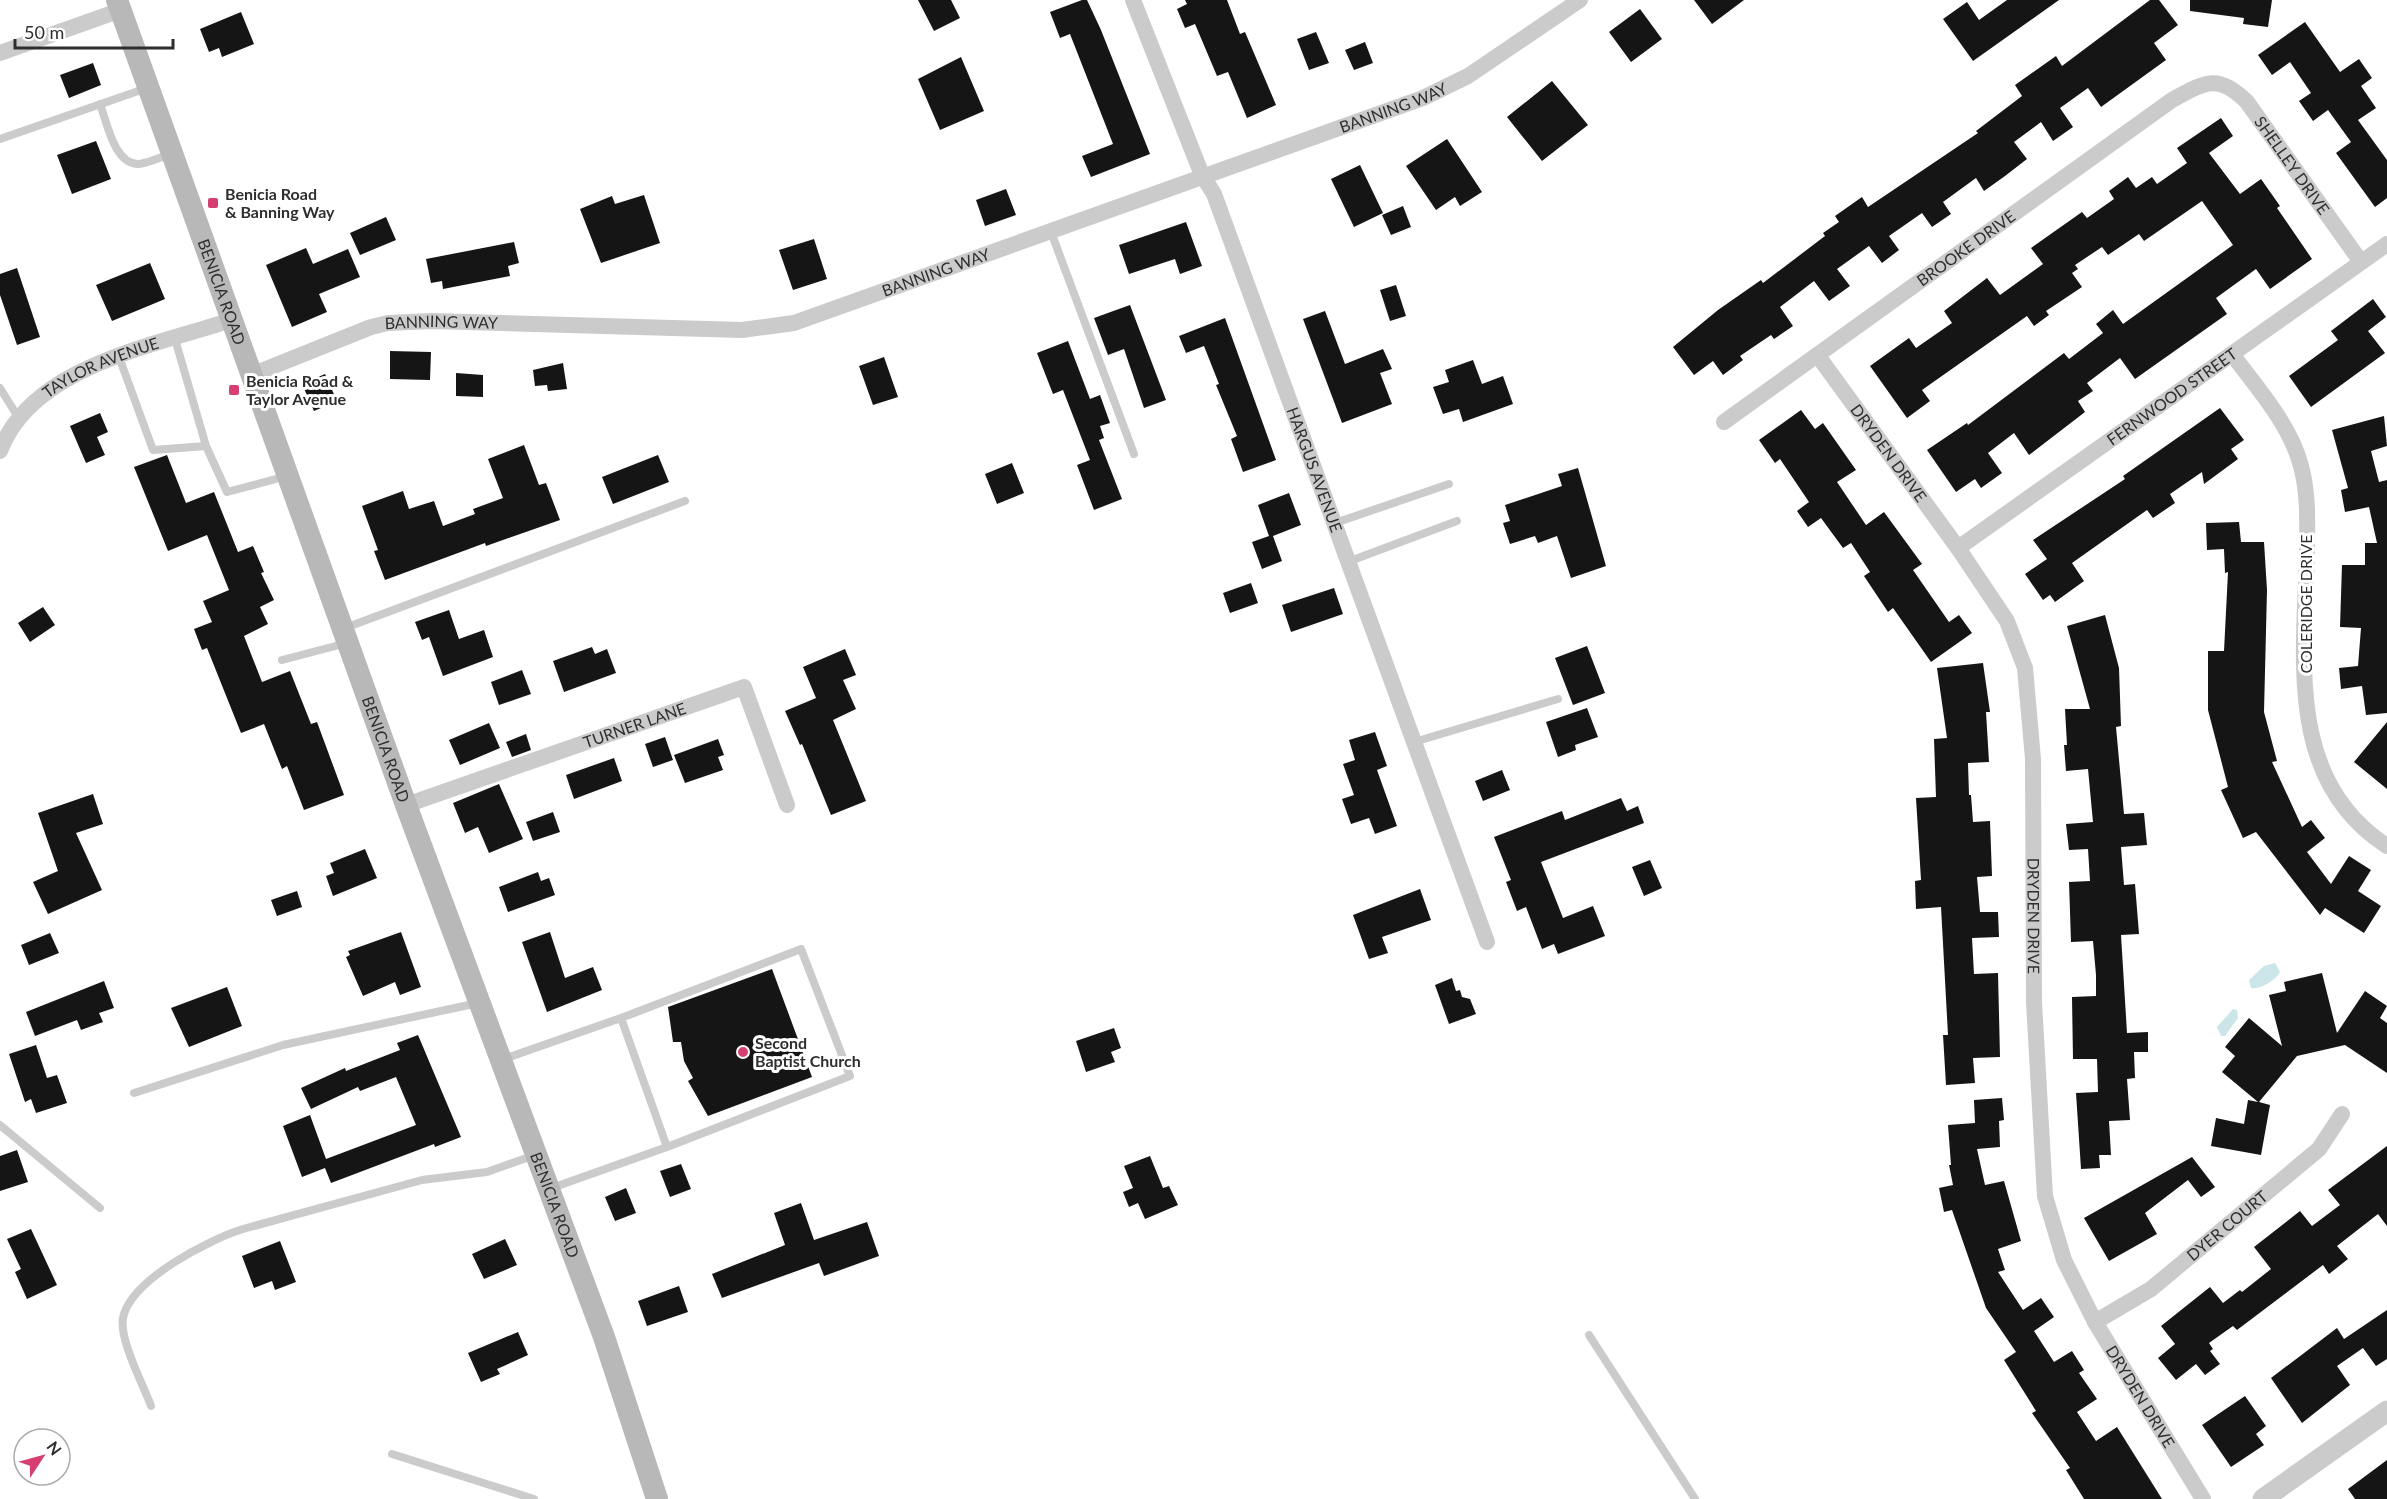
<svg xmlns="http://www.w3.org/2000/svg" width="2387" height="1499" font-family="Lato,sans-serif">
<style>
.water{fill:#cbe5e9}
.building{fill:#151515}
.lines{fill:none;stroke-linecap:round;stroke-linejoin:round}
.service{stroke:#cbcbcb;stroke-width:8}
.minor{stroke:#cbcbcb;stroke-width:16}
.tertiary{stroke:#cbcbcb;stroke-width:21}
.secondary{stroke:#b8b8b8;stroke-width:22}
.poi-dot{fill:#d63f71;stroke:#fff;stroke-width:2}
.labels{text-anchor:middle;stroke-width:6;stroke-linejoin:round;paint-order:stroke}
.street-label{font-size:16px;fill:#2e2e2e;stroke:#fff}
.poi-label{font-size:16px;font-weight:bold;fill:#2e2e2e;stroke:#fff;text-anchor:start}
</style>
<rect width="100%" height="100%" fill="#fff"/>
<path class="water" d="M2275,963l5,9c-4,8 -20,18 -29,16l-2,-8 15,-14z
M2233,1009l4,1 1,8 -13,18h-4l-4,-9z"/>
<path class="building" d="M918,0h33l9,18 -26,13z
M1082,0h5l14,30 49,124 -59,23 -9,-21 31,-12 -43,-110 -10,4 -10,-26z
M1185,0h42l13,34 5,-2 31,73 -29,13 -19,-46 -11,4 -22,-52 -10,4 -8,-19 10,-5z
M1694,0h50l-32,24z
M2007,0h52l-86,61 -30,-42 24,-17 12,18z
M2150,0h9l19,25 -24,18 12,17 -65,47 -13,-19 -28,20 13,19 -20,14 -12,-19 -27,20 13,17 -22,17 -21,15 -8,-13 -33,24 8,12 -19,13 -10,-14 -33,23 10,14 -17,13 -13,-17 -32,23 13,17 -21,15 -15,-20 -34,26 13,19 -19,13 -3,-4 -31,21 3,4 -20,15 -10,-14 -19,14 -21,-28 45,-37 43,-30 2,3 62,-47 -2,-3 16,-11 -4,-6 27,-19 6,10 110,-74 -2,-2 46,-35 -7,-11 41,-29 6,10z
M2190,0h82l-4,27 -25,-3 1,-6 -54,-7z
M1640,9l22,30 -31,23 -22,-30z
M241,12l13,32 -32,13 -3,-9 -10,4 -9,-23z
M2305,22l35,50 19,-13 13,19 -11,8 15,22 -18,12 29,40v38l-12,9 -39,-54 15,-11 -23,-32 -15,11 -14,-20 12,-8 -21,-31 -18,13 -14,-20z
M1316,32l13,31 -20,7 -12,-31z
M1365,42l8,21 -19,7 -9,-20z
M961,57l23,54 -44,19 -22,-51z
M93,63l8,22 -32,13 -9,-23z
M1552,81l36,44 -46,36 -35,-44z
M2221,118l12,18 -24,17 31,41 21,-15 19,27 -3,2 35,51 -42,30 -14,-20 -40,29 11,16 -92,65 -15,-21 -33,25 6,8 -15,10 7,11 -56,43 -15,-22 -26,20 14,20 -21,15 -6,-9 -19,13 -29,-42 40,-27 1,2 96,-72 5,6 34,-26 -7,-9 17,-14 10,14 110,-79 -31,-44 -58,40 -5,-7 -31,21 -6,-8 -27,18 3,4 -6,4 10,14 -36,24 3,4 -15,11 -7,-10 -105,74 8,11 -23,17 -37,-52 39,-28 7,10 36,-25 -8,-12 43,-33 13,17 43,-31 -12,-16 51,-36 5,6 27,-19 -5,-8 19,-14 8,11 16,-11 5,7 30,-21 -10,-15z
M1447,139l35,53 -22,14 -5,-9 -19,13 -30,-44z
M96,141l15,38 -39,15 -15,-39z
M1360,165l23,48 -29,14 -23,-48z
M1006,189l10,26 -31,11 -9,-26z
M644,195l16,48 -59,20 -21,-54 32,-13 3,8z
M1403,206l8,21 -20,8 -9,-20z
M386,217l10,23 -36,15 -10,-22z
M1186,222l16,44 -22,8 -5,-15 -46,15 -10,-29z
M814,239l13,40 -34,11 -14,-40z
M514,242l5,21 -11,3 2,10 -67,13 -1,-8 -11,2 -5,-24z
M306,248l7,16 35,-15 12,28 -41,17 8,18 -35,15 -26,-62z
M150,263l15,36 -53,22 -16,-36z
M17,268l23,69 -23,8 -17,-50v-21z
M1396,285l10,31 -16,5 -10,-31z
M2373,299l13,18 -18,14 17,22 -74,54 -22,-31 49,-36 -7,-9z
M1130,305l36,95 -22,8 -20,-59 -16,6 -14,-37z
M1325,311l20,53 38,-15 9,20 -12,4 12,31 -50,19 -39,-104z
M1225,318l51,142 -33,12 -12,-33 6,-3 -21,-51 3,-1 -15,-38 -18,7 -7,-17z
M1068,341l22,58 10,-4 10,28 -10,3 4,12 -5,2 23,59 -28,11 -17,-45 13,-5 -27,-70 -10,4 -16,-41z
M390,351l41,1 -1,28 -40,-1z
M884,357l14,40 -25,8 -14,-39z
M1473,360l9,24 21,-8 10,28 -50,18 -4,-13 -16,5 -10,-27 16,-5 -4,-12z
M563,363l4,26 -19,2 -1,-6 -12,1 -2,-16z
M456,373l27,2v22l-27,-1z
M325,374l12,27 -23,10 -12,-27z
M2220,408l24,32 -13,9 7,10 -34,25 -2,-12 -32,22 5,9 -22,15 -6,-8 -75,53 12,18 -29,21 -5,-7 -7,5 -18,-26 22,-15 -14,-19 92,-61 -2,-3z
M1801,410l14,19 8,-6 33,47 -19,12 29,43 18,-13 38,52 -9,6 36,52 10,-7 13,18 -41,29 -38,-54 -5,4 -24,-36 6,-4 -19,-29 -8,5 -22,-30 -13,9 -11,-16 12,-9 -29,-43 -5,4 -16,-23z
M100,413l8,19 -11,5 8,18 -19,8 -16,-37z
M2384,416l3,30 -16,5 8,31 8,-2v233l-21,2 -4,-29 -21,3 -2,-21 19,-2 3,-38 -21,-1 2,-62h23v-22h12l-8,-36 -24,5 -4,-22 7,-2 -16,-58z
M524,445l15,40 7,-2 14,37 -74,26 -1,-3 -100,37 -11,-29 4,-1 -16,-44 41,-15 6,18 25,-8 9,25 32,-12 -2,-5 30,-11 -15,-39z
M167,455l19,48 28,-11 24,60 15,-6 11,26 -3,1 13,27 -14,7 8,17 -24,12 18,46 28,-11 21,53 6,-2 27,73 -40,15 -17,-44 -5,3 -18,-45 -23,9 -34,-85 -5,2 -8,-21 18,-7 -9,-21 26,-11 -22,-55 -39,16 -34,-84z
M658,455l11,27 -56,22 -11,-27z
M1012,463l12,30 -27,11 -12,-30z
M1578,468l28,98 -35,12 -14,-42 -19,7 -3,-7 -25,8 -7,-21 7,-2 -5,-16 57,-19 -4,-12z
M1289,493l12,32 -28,11 9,25 -20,8 -10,-27 17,-6 -11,-31z
M2239,522l2,20h23l3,48 -3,122 13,49 -5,1 30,65 9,-7 14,18 -18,14 24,32 18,-28 22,14 -13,21 23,15 -17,27 -39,-25 -5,7 -64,-83 -13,6 -22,-48 7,-3 -20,-77v-59h16l4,-79 -3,1 -1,-24 -17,1 -1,-27z
M1251,583l7,20 -28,10 -7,-20z
M1334,588l9,26 -52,18 -9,-27z
M43,607l12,18 -25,17 -12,-19z
M449,610l10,29 25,-9 9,27 -50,19 -14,-39 -7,3 -7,-18z
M2105,615l14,53 2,58 -5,1 8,87 20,-1 3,32 -26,2 3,38 11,-1 4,50 -18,1 6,98 21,-1v20h-14l1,26 -8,1 3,41 -21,1 2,34h-12l1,13 -19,1 -5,-76 22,-1 -1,-33h-24l-1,-62 24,-1v-21l-3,-34 -22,1 -2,-60 21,-1 -2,-32 -19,1 -3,-26 27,-2 -5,-53 -22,2 -2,-26h3l-2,-36h25l-23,-83z
M1587,646l18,47 -32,12 -18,-47z
M592,647l3,7 12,-5 9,24 -52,19 -11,-31z
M845,649l11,26 -13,5 13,29 -23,11 33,81 -35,14 -29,-71 -2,1 -15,-34 31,-13 -13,-31z
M1983,663l7,49h-4l3,50 -21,1 1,32h2l2,27 17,-1 2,55 -15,1 3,35h18l1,25 -27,1 2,36 24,-1 2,84 -27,1 2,25 -29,2 -3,-50h5l-7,-128 -25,2 -1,-28 6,-1 -5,-82 20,-1 -2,-58 13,-1 -10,-70z
M522,670l9,24 -32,11 -8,-23z
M1587,708l11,29 -23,8 1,5 -18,7 -12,-35z
M2387,722v67l-33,-27z
M489,723l11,25 -40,17 -11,-25z
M1375,732l12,34 -10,4 20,56 -22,8 -6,-16 -18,6 -9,-25 12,-4 -11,-31 12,-4 -6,-20z
M526,734l5,16 -19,7 -6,-15z
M665,737l8,23 -20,7 -8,-23z
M718,739l6,16 -6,2 5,13 -38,13 -11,-28z
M614,758l8,23 -48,18 -8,-24z
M1502,770l8,20 -27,11 -8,-20z
M499,784l24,55 -34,14 -11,-26 -13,6 -12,-30z
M93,794l10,30 -27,9 26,57 -54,24 -15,-32 25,-11 -20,-58z
M1621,798l6,13 11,-5 6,17 -103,39 22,56 30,-12 12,30 -47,18 -4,-10 -12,5 -16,-42 -9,4 -11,-29 5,-2 -17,-43 68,-26 3,9z
M553,812l7,20 -27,9 -7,-19z
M365,849l12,29 -44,18 -7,-20 8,-3 -4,-10z
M1650,860l12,28 -18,8 -12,-29z
M538,872l3,9 8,-3 6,17 -47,17 -9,-25z
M1420,889l11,31 -49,17 6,16 -19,6 -16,-44z
M297,891l5,16 -25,9 -6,-16z
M401,932l20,55 -21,8 -5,-13 -32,14 -17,-39 4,-2 -2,-4z
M550,932l15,46 28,-11 9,23 -55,22 -25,-70z
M50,933l9,20 -30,12 -8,-20z
M772,969l40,108 -104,39 -20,-35 5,-3 -9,-17 -3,-19h-8l-5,-35z
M2322,973l15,60 28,-42 22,15 -7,12 7,5v50l-42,-28 -48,11 -38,46 11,3 -9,50 -50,-9 5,-28 28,6 4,-24 10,2 -36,-30 13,-16 -10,-9 24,-29 33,28 -13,-51 17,-4 -2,-9z
M1452,978l4,13 4,-1 2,7 8,2 6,15 -27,10 -14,-39z
M104,981l10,27 -15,5 4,9 -22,8 -4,-10 -42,16 -9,-24z
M227,987l15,39 -53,21 -18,-39z
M1114,1028l7,20 -10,4 4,10 -29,10 -10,-31z
M418,1035l43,102 -26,10 -1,-3 -103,39 -6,-15 -23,9 -19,-51 27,-11 16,44 90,-34 -20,-48 -36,14 -2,-4 -47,22 -10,-21 44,-20 1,3 54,-21 -3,-7z
M36,1045l11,33 10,-3 10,28 -31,10 -5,-14 -6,3 -16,-48z
M2002,1098l2,22 -5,1 1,26 -23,2 8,36 19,-4 17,60 -23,8 7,21 -7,2 25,38 18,-12 13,19 -20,14 20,31 18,-11 12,19 -5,3 18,26 -20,13 19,29 21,-14 45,72h-78l-18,-29 4,-2 -38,-55 4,-2 -32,-51 12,-8 -30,-44 -34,-98 -8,2 -5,-24 14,-3 -4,-20h2l-3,-40 27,-2 -1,-23z
M2387,1146v80l-9,-12 -41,32 11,13 -19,15 -6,-9 -86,65 -4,-4 -24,17 4,6 -3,2 10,13 -15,11 -9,-11 -20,16 -18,-22 17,-14 -14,-18 49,-39 13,16 17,-13 2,2 29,-23 -17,-22 46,-36 12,15 28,-21 -12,-15z
M17,1150l11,32 -28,9v-35z
M1150,1156l13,32 6,-2 9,19 -33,14 -7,-16 -9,4 -6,-15 10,-4 -9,-22z
M2192,1157l23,30 -14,10 -13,-17 -43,33 12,21 -48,27 -25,-43z
M681,1164l10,25 -21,8 -10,-26z
M626,1188l10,25 -21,8 -10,-24z
M801,1203l13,37 53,-18 12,34 -55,20 -5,-13 -97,35 -10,-24 73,-29 -11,-32z
M31,1229l26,56 -30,14 -12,-27 6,-3 -14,-30z
M505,1239l12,26 -33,14 -12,-25z
M280,1241l16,41 -21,8 -3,-9 -18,7 -12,-32z
M679,1286l9,26 -41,14 -9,-25z
M2387,1310v49l-11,7 -13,-18 -26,18 13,19 -48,38 -31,-45 66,-50 7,11z
M518,1332l10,23 -31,14 3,5 -19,8 -13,-29z
M2245,1396l21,30 -10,8 8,11 -33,22 -29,-42z
M2387,1460v39h-32l-7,-10z"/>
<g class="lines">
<path class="service" d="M100,104c7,18 14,61 39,60 10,-1 22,-7 32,-10
M0,139l147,-51
M1051,232l83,222
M119,357l34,93 53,-4 -31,-107
M0,388l18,29
M206,446l21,46 60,-16
M1335,523l114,-39
M1350,561l107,-40
M345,628l340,-127
M282,660l65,-17
M1414,742l144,-43
M621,1018l180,-69 49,127 -183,71
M501,1060l120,-42 46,129 -118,42
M134,1093l149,-48 195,-42
M0,1125l100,83
M1589,1335l106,164
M151,1406c-8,-22 -32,-66 -28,-88 7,-38 87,-79 120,-89l179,-49 65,-8 48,-17
M392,1454l142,45"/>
<g class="minor">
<path id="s1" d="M1133,0l69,175 12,19 273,748"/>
<path d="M0,53l121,-43"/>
<path d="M2232,354c25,34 58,70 69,112 8,30 6,59 6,90 -3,104 -21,225 80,290"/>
<path id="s2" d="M1818,356l140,192 49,73 18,47 8,91 1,243 11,194 19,64 31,62 108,177"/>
<path id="s3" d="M251,375l120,-48 17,-4 44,-2 310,9 52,-7 629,-225 45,-22 112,-76"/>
<path id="s4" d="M1724,422l448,-322c33,-18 46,-27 75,2l114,160"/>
<path id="s5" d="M0,451c32,-85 154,-105 231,-131"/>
<path id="s6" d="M1958,548l429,-304"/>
<path id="s7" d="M406,805l338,-118 43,118"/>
<path id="s8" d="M2095,1322l56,-33 168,-140 23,-35"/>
</g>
<path class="tertiary" d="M2263,1499l124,-88"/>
<path class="secondary" id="s9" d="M117,0l289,805 198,532 53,162"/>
</g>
<g class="poi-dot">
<rect x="207" y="197" width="12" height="12" rx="3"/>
<rect x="228" y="384" width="12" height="12" rx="3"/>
<circle cx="743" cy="1052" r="6"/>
</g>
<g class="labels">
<g class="street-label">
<text dy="6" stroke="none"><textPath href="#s3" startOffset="1190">BANNING WAY</textPath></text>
<text dy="6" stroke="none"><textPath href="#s4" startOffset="714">SHELLEY DRIVE</textPath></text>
<text dy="6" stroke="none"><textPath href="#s4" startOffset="298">BROOKE DRIVE</textPath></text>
<text dy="6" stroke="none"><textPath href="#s3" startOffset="704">BANNING WAY</textPath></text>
<text dy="6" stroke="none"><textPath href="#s9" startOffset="310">BENICIA ROAD</textPath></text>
<text dy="6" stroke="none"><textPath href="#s3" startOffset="200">BANNING WAY</textPath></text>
<text dy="6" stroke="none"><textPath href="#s5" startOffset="136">TAYLOR AVENUE</textPath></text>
<text dy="6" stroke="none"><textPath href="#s6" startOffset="262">FERNWOOD STREET</textPath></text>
<text dy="6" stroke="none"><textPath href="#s2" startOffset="120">DRYDEN DRIVE</textPath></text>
<text dy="6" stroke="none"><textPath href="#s1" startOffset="504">HARGUS AVENUE</textPath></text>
<text transform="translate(2306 604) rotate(-90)" y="6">COLERIDGE DRIVE</text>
<text dy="6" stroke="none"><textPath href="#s7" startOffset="242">TURNER LANE</textPath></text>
<text dy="6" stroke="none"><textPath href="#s9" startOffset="796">BENICIA ROAD</textPath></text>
<text dy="6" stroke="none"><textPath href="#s2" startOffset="624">DRYDEN DRIVE</textPath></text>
<text dy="6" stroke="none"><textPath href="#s9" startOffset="1282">BENICIA ROAD</textPath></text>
<text dy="6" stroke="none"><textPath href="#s8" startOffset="164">DYER COURT</textPath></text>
<text dy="6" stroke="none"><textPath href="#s2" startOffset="1128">DRYDEN DRIVE</textPath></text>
</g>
<g class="poi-label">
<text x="225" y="200">Benicia Road<tspan x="225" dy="18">&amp; Banning Way</tspan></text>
<text x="246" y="387">Benicia Road &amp;<tspan x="246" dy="18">Taylor Avenue</tspan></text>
<text x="755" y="1049">Second<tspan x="755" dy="18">Baptist Church</tspan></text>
</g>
</g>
<g transform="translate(42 1457) rotate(54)"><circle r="28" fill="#ffffff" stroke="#ababab" stroke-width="1.5"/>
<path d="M0-4.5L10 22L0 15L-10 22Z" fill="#d63f71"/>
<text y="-9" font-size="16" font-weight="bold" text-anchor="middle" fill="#2e2e2e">N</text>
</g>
<path d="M15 39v9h158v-9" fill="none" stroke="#2e2e2e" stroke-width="3"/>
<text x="24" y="39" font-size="18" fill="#2e2e2e" stroke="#ffffff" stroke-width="4.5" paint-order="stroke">50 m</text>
</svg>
